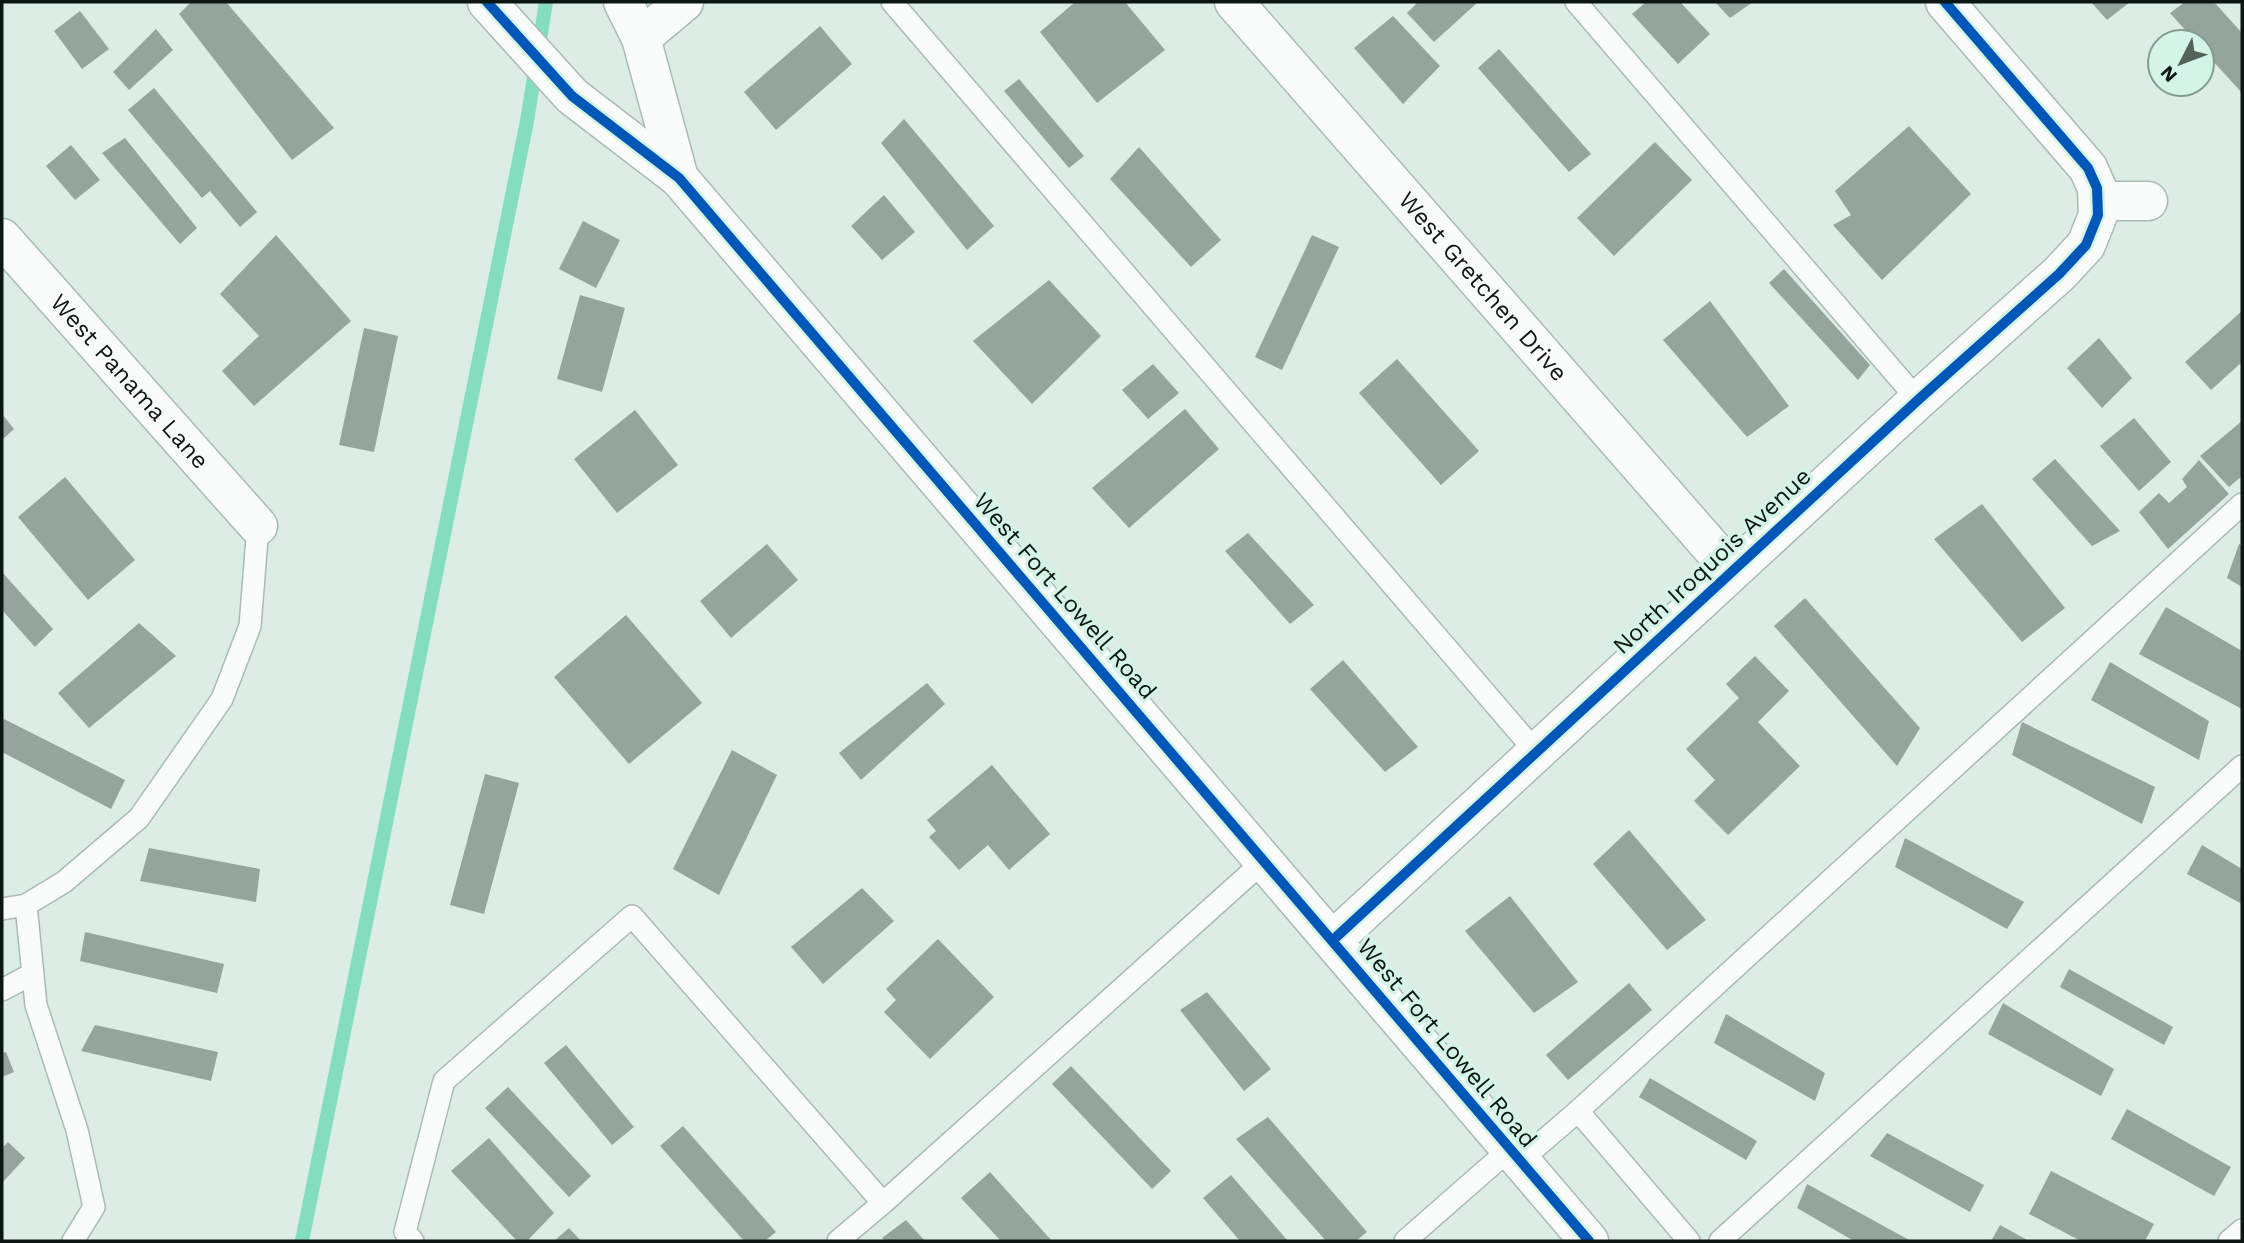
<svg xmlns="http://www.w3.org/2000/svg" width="2244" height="1243" font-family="'Work Sans',sans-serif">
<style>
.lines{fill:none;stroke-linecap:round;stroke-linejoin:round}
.stream{stroke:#84ddbf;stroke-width:14}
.building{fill:#96a49e}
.lane-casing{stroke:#acbab4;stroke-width:24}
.street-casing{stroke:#acbab4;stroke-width:41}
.lane{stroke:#fafcfb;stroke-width:21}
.street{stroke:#fafcfb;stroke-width:38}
.cycleway-casing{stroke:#d4f4e6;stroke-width:15}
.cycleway{stroke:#0057b8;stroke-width:10}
.labels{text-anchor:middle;stroke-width:7;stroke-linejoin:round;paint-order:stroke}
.street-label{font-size:24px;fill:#0c1713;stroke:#d4f4e6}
</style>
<rect width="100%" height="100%" fill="#dbede5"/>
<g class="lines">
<path class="stream" d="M302,1241l225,-1120 19,-119"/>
</g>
<path class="building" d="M191,2h35l108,126 -42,32 -113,-146z
M1075,2h50l40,48 -68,53 -57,-71z
M1418,2h60l-44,40 -27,-29z
M1646,2h34l30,32 -32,30 -46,-50z
M1715,2h38l-23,16z
M2091,2h39l-23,18z
M2185,2h29l28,31v60l-40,-44v-7h-6l-26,-29z
M80,11l29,38 -27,20 -28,-38z
M1393,16l47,50 -37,38 -49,-56z
M820,26l32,38 -76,66 -32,-38z
M156,29l17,21 -44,40 -16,-18z
M1499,49l92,105 -22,18 -91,-104z
M1019,79l65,77 -15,12 -65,-77z
M154,88l103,124 -17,15 -30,-36 -8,7 -74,-88z
M904,119l90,107 -27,24 -86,-107z
M1909,126l62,68 -89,86 -49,-55 18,-10 -16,-24z
M125,138l72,90 -17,16 -78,-91z
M1655,142l37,38 -78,76 -37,-38z
M71,145l29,35 -25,20 -29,-34z
M1139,147l82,93 -30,27 -81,-88z
M884,195l31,37 -33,28 -31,-34z
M583,221l37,19 -24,48 -37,-19z
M276,235l75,86 -97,85 -32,-35 37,-35 -39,-42z
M1312,235l27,12 -57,123 -27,-13z
M1784,269l86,96 -12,15 -89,-97z
M1049,280l52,56 -69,68 -59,-63z
M580,295l45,13 -23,84 -45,-13z
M1710,301l79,105 -42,31 -84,-97z
M2242,311v51l-31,28 -26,-28z
M364,328l34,8 -24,116 -35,-7z
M2099,338l33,40 -30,30 -35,-40z
M1397,359l82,92 -38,34 -82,-92z
M1153,364l26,29 -31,26 -26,-29z
M1185,409l34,40 -90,79 -37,-40z
M635,410l43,55 -61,48 -43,-54z
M2,414l12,15 -12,11z
M2134,418l37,44 -32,29 -39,-45z
M2242,421v55l-13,11 -29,-31z
M2055,459l65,72 -28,15 -60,-67z
M2199,460l30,34 -61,55 -29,-37 20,-19 10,10 18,-16 -5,-8z
M65,477l70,83 -47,40 -70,-83z
M1982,504l83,104 -43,34 -88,-103z
M1248,533l66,72 -24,19 -65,-73z
M767,544l31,36 -67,58 -31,-37z
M2239,544l3,2v41l-15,-9z
M2,572l51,57 -18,18 -33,-37z
M1805,598l115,130 -23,38 -123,-140z
M2166,607l76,44v58l-103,-55z
M626,615l76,88 -73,61 -75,-87z
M139,623l37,33 -87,72 -31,-35z
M1755,656l34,35 -31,31 42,44 -72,69 -34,-34 21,-21 -29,-31 53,-51 -13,-14z
M1343,660l75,87 -33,25 -75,-83z
M2110,662l99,59 -10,39 -108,-60z
M927,683l18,21 -84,76 -22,-27z
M4,719l121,61 -14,29 -109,-57v-29z
M2022,722l133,65 -13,37 -130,-69z
M732,750l45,25 -58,120 -46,-26z
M992,765l58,69 -41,36 -21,-25 -29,25 -30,-33 7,-6 -9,-11z
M485,774l34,9 -35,131 -34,-9z
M1629,830l77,90 -39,30 -74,-86z
M1905,838l119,64 -17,27 -112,-62z
M2202,845l40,24v35l-55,-30z
M149,848l111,21 -4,33 -116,-21z
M862,888l32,33 -71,63 -32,-37z
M1510,896l68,86 -44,31 -69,-82z
M85,932l139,32 -7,29 -137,-32z
M938,939l56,58 -64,62 -46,-47 12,-12 -10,-11z
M2069,969l104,58 -9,18 -104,-58z
M1629,983l23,27 -84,70 -22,-25z
M1207,992l64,77 -27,22 -64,-81z
M2003,1003l111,66 -13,27 -113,-62z
M1726,1014l99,59 -10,28 -101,-58z
M95,1025l123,27 -7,29 -130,-30z
M566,1045l68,82 -22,18 -68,-82z
M6,1052l8,20 -12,5v-24z
M1071,1066l100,105 -19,18 -100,-105z
M1650,1078l107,63 -11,19 -107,-63z
M508,1087l83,89 -22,21 -84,-89z
M2127,1109l104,58 -17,29 -103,-57z
M1268,1117l99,115 -11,9h-30l-90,-102z
M683,1126l93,106 -11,9h-21l-84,-95z
M1887,1133l97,52 -14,27 -100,-56z
M489,1138l65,75 -27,28h-10l-66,-70z
M8,1142l17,16 -23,25v-35z
M2051,1171l103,53 -9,17h-64l-52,-27z
M990,1172l62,69h-51l-40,-43z
M1231,1175l57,66h-48l-37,-43z
M1807,1184l104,57h-57l-57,-33z
M906,1220l19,21h-40l-3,-3z
M2000,1225l29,16h-38z
M569,1228l12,13h-27z"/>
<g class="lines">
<g class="lane-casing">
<path id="lane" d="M892,2l644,750
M1576,2l342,398
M26,905l10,100 41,125 17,77 -21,34
M2,909l24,-4 38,-23 75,-64 83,-119 28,-73 8,-100
M2,990l30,-16
M1578,1111l111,130
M1520,1161l58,-50 664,-607
M413,1241l-8,-9 39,-151 188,-165 251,287
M838,1241l45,-38 381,-342
M1405,1241l105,-92
M1720,1241l522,-475
M2229,1241l13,-11"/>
</g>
<g class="street-casing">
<g id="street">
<path d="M487,2l85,94 107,82 910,1063"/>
<path d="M623,2l18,36 38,140"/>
<path id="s1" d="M1234,2l498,569"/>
<path d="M641,38l43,-36"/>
<path d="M2098,201h50"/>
<path id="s2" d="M2,238l256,288"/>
<path d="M1333,940l585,-540 141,-126 27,-29 12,-30 -1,-27 -9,-20 -143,-166"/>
</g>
</g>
<use href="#lane" class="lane"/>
<use href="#street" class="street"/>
<g class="cycleway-casing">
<path id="cycleway" d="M487,2l85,94 107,82 910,1063
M1333,940l585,-540 141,-126 27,-29 12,-30 -1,-27 -9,-20 -143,-166"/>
</g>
<use href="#cycleway" class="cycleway"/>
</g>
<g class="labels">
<g class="street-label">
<text dy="8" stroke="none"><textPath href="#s1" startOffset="378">West Gretchen Drive</textPath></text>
<text dy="8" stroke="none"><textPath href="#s2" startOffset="192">West Panama Lane</textPath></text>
<text transform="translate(1712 561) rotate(-43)" y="8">North Iroquois Avenue</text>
<text transform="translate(1065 596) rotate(49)" y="8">West Fort Lowell Road</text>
<text transform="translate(1447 1043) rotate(50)" y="8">West Fort Lowell Road</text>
</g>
</g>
<rect width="2244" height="1243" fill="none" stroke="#0c1713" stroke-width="7"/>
<g transform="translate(2181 63) rotate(228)"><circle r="33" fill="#d4f4e6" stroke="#849c92" stroke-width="2"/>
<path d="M0-5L12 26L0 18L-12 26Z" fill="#54625c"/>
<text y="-10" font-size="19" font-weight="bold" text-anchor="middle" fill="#0c1713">N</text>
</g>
</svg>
